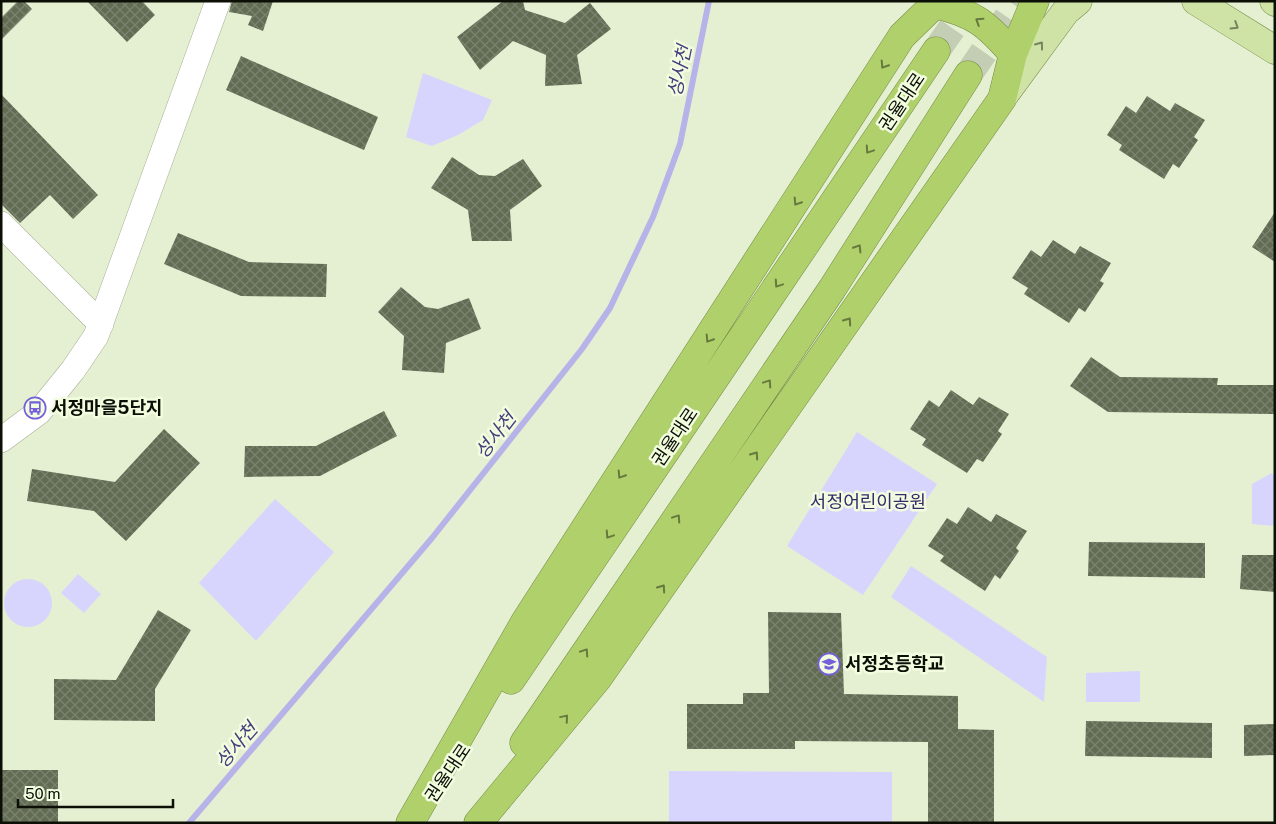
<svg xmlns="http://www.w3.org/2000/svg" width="1276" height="824" font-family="'Public Sans','Noto Sans KR',sans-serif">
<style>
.green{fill:#d7d5fd}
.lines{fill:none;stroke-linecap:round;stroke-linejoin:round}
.stream{stroke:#b7b3e9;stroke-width:6}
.building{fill:url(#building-cross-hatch)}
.highway-tunnel{stroke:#c4ceb4;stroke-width:28;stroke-dasharray:28 14;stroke-linecap:butt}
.minor-casing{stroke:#a7b196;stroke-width:26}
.major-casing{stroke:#768c48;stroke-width:29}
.highway-casing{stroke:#768c48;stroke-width:29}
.minor{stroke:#fff;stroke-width:25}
.major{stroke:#cfe3a6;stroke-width:28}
.highway{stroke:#afd06b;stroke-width:28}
.oneway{stroke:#66793e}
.oneway2{stroke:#77845e}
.labels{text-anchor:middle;stroke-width:5;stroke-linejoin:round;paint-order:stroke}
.street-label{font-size:18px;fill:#0c0f06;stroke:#f2fde0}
.poi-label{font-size:18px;font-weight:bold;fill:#0c0f06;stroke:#f2fde0;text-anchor:start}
.park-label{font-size:18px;fill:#352a69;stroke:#f2fde0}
.water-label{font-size:19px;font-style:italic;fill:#473e7e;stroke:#f2fde0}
</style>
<defs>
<pattern id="building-cross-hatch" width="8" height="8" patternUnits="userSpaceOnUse" patternTransform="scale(1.25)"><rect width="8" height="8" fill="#626c53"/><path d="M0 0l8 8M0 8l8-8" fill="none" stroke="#7b8270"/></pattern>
</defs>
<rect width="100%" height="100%" fill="#e5f0d3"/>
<path class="green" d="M423,73l69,27 -9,20 -25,15 -26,11 -26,-9z
M857,432l80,52 -74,111 -76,-49z
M1272,473l3,3v50l-23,-2v-40z
M275,499l59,53 -78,89 -57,-58z
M911,566l136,91 -3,45 -153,-105z
M78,574l23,20 -17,19 -23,-20z
M4 603a24 24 0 1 1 48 0a24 24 0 1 1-48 0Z
M1140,671v31h-54v-29z
M669,771l223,1v51h-223z"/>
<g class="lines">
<path class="stream" d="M189,823l243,-285 150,-189 28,-41 43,-91 27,-73 29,-143"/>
</g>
<path class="building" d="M18,1h6l8,8 -31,31v-22z
M87,1h55l13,14 -28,27z
M232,1h41l-10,30 -15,-6 4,-9 -23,-4z
M503,1h20l2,9 40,13 25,-20 21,26 -34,26 5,29 -37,2 1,-31 -33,-14 -33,29 -23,-33z
M241,56l137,61 -14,33 -138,-60z
M1,94l97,101 -25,24 -23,-24 -30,28 -19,-19z
M1147,96l23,15 5,-8 30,17 -11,17 4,3 -19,28 -6,-4 -9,15 -45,-29 3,-5 -15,-10 19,-29 10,7z
M452,157l27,18 16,1 28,-17 19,27 -32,24 2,31h-40l-4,-31 -37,-22z
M1275,212v50l-23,-15z
M178,233l71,29 78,2 -1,33 -85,-1 -77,-32z
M1053,240l22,14 5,-8 31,17 -11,18 4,2 -19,29 -6,-4 -10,15 -45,-29 4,-6 -16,-10 19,-28 10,7z
M401,287l24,20 13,2 31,-11 12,31 -35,14 -2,30 -42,-3 2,-34 -26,-24z
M1091,357l29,20 98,1 -1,7h58v29l-167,-2 -38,-26z
M951,390l22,15 6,-8 30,17 -11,17 4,3 -19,28 -6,-3 -10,14 -45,-28 4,-6 -16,-10 19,-29 10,7z
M384,411l13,25 -77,40 -76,1 1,-31h71z
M164,429l36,34 -74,78 -32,-30 -67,-10 5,-32 83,13z
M968,507l23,15 5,-8 31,17 -11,17 3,3 -19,28 -5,-4 -10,16 -45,-30 4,-5 -16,-10 19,-28 10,6z
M1089,542l116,1v35l-117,-2z
M1242,555h33v37l-35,-3z
M158,610l33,20 -36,59v32l-101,-1v-41l62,1z
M768,612l73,1 3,81 114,2v33l36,1v93h-66v-81l-133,-1v8h-108v-45h56v-11h26z
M1086,721l126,2v35l-127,-2z
M1275,724v31l-31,1v-31z
M1,770h57v53h-57z"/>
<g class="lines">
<path class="highway-tunnel" d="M936,51l35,-50
M968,75l51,-74"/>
<g class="minor-casing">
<path id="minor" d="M1,224l100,100
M1,440l38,-28 34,-42 23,-34 122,-335"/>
</g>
<g class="major-casing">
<path id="major" d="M1196,1l79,49
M1274,1l1,1
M1002,98l64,-87 12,-10"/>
</g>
<g class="highway-casing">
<path id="highway" d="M934,4c41,10 52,19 79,50
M511,680l425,-629
M524,743l308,-454 136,-214
M410,823l116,-203 376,-584 36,-35
M478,823l120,-145 404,-579 11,-45 22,-53"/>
</g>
<use href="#minor" class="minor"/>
<use href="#major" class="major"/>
<use href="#highway" class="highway"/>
</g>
<defs><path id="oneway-chevron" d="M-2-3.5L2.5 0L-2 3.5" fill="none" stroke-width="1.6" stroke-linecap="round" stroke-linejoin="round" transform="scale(1.25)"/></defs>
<g class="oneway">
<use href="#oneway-chevron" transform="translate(979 21) rotate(-147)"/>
<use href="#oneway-chevron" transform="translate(884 65) rotate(123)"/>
<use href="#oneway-chevron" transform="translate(869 150) rotate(124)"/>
<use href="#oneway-chevron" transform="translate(797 202) rotate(123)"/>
<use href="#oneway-chevron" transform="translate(858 248) rotate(-58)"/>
<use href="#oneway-chevron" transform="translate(778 284) rotate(124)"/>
<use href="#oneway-chevron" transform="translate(848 321) rotate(-55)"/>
<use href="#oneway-chevron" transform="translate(709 339) rotate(123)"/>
<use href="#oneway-chevron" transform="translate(768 383) rotate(-56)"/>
<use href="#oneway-chevron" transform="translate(755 455) rotate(-55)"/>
<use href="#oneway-chevron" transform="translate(621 475) rotate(123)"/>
<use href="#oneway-chevron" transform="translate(677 518) rotate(-56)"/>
<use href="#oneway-chevron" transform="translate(609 535) rotate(124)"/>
<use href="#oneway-chevron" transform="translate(662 588) rotate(-55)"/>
<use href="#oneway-chevron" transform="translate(585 652) rotate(-56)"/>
<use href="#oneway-chevron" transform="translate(565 718) rotate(-50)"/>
</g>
<g class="oneway2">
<use href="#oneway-chevron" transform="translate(1235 26) rotate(32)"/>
<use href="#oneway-chevron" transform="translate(1040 45) rotate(-54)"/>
</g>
<defs>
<g id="bus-ring" transform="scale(1.125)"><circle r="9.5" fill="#f2fde0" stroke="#7660da" stroke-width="1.5"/><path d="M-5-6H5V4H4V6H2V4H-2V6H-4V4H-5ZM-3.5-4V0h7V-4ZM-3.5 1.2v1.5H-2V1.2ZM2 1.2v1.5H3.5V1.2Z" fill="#7660da"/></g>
<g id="school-ring" transform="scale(1.125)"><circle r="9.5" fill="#f2fde0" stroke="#7660da" stroke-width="1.5"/><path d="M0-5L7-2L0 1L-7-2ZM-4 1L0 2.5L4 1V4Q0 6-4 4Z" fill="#7660da"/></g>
</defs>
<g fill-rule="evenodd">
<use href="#bus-ring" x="35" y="408"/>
<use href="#school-ring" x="829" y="664"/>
</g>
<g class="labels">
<g class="street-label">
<text transform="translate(902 102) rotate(-56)" y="6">권율대로</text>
<text transform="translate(675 437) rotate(-56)" y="6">권율대로</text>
<text transform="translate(448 773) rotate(-56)" y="6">권율대로</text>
</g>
<g class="poi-label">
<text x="51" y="414">서정마을5단지</text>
<text x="845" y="670">서정초등학교</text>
</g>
<g class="park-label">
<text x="868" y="508">서정어린이공원</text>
</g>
<g class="water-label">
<text transform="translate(679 71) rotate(-78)" y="7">성사천</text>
<text transform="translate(495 435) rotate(-52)" y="7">성사천</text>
<text transform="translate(236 745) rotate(-49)" y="7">성사천</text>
</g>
</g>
<rect width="1276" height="824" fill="none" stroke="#0c0f06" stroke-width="5"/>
<path d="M18 799v8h155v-8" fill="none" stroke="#0c0f06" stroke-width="2.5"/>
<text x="25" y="799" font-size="15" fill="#0c0f06" stroke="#f2fde0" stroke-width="4" paint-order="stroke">50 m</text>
</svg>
